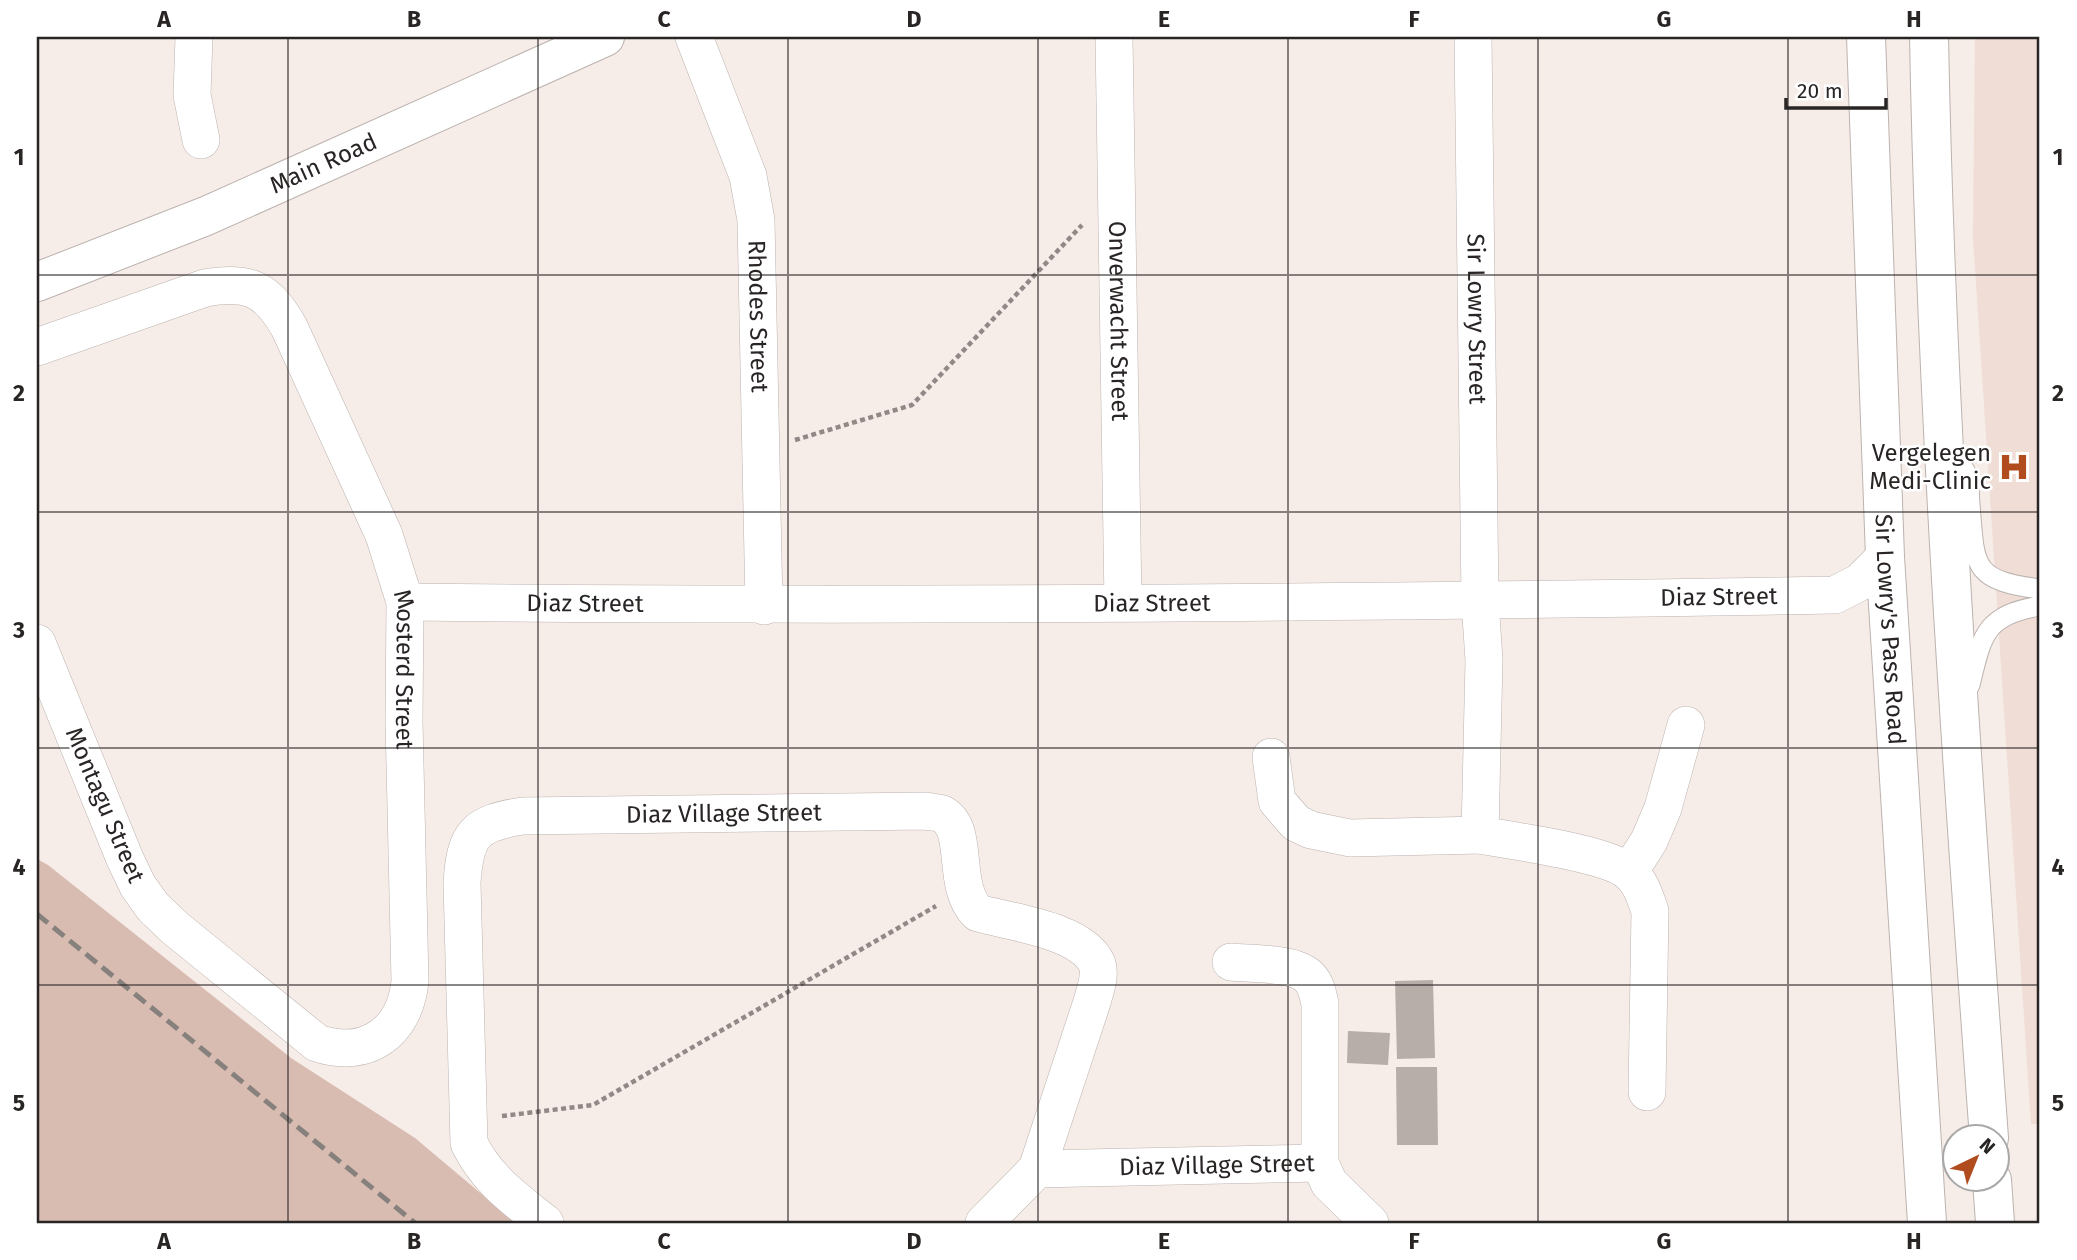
<svg xmlns="http://www.w3.org/2000/svg" width="2077" height="1260" font-family="'Fira Sans',sans-serif">
<style>
.built{fill:#efddd6}
.green{fill:#d9bcb1}
.building{fill:#b7aeaa}
.lines{fill:none;stroke-linecap:round;stroke-linejoin:round}
.lane-casing{stroke:#bcb3af;stroke-width:21}
.street-casing{stroke:#bcb3af;stroke-width:38}
.secondary-casing{stroke:#bcb3af;stroke-width:40}
.path{stroke:#918987;stroke-width:4.5;stroke-dasharray:5 3.5;stroke-linecap:butt}
.lane{stroke:#fff;stroke-width:19}
.street{stroke:#fff;stroke-width:37}
.secondary{stroke:#fff;stroke-width:38}
.rail{stroke:#87817e;stroke-width:5;stroke-dasharray:14 7;stroke-linecap:butt}
.grid{fill:none;stroke:#292524;stroke-width:2;stroke-opacity:0.55}
.labels{text-anchor:middle;stroke-width:5;stroke-linejoin:round;paint-order:stroke}
.street-label{font-size:24px;fill:#292524;stroke:#fff}
.poi-label{font-size:24px;fill:#292524;stroke:#fff;text-anchor:end}
.neatline{fill:none;stroke:#292524;stroke-width:2.5}
.grid-label{font-size:23px;text-anchor:middle;font-weight:bold;fill:#292524}
</style>
<rect width="100%" height="100%" fill="#f6ece8"/>
<path class="built" d="M1975,37h65v1087h-9l-58,-887z"/>
<path class="green" d="M37,859l11,6 243,193 124,80 101,85h-479z"/>
<path class="building" d="M1433,980l2,78 -38,1 -2,-78z
M1348,1031l42,2 -2,32 -41,-2z
M1396,1067h41l1,78h-41z"/>
<g class="lines">
<g class="lane-casing">
<path id="lane" d="M1951,449c5,9 14,19 17,28 2,8 1,19 2,27 5,64 2,76 70,85
M1970,685c12,-49 14,-70 70,-79"/>
</g>
<g class="street-casing">
<g id="street">
<path d="M194,37l-2,58 9,45"/>
<path id="s1" d="M694,37l54,139 8,44 8,386"/>
<path id="s2" d="M1114,37l9,566"/>
<path id="s3" d="M1473,37l7,564 4,59 -4,175c33,6 127,18 149,37 12,10 16,25 21,39l-3,181"/>
<path id="s4" d="M37,347l168,-59c44,-8 62,1 84,39l95,208 21,67 -1,119 6,260c-5,51 -43,79 -93,62l-142,-115 -22,-21 -15,-21 -13,-27 -88,-216"/>
<path id="s5" d="M405,602c477,5 953,1 1430,-7l25,-13 25,-25"/>
<path d="M1271,757l6,44 19,22 15,7 39,8 130,-3"/>
<path d="M1629,872l20,-31 14,-33 23,-83"/>
<path d="M1231,962c21,2 63,0 78,15 7,7 9,17 11,27v159l9,20 41,40"/>
<path id="s6" d="M1037,1169l283,-6"/>
<path id="s7" d="M545,1223c-31,-25 -58,-43 -76,-80l-7,-260c3,-49 13,-60 61,-67l402,-5c5,1 12,1 17,3 29,15 8,72 36,99 32,9 104,17 119,51 4,11 -2,27 -5,38l-55,167 -53,54"/>
</g>
</g>
<g class="secondary-casing">
<g id="secondary">
<path id="s8" d="M1866,37l19,520 42,666"/>
<path d="M1929,37c7,367 33,734 60,1101"/>
<path id="s9" d="M37,282l169,-66 399,-179"/>
<path d="M1992,1180l3,43"/>
</g>
</g>
<path class="path" d="M795,440l117,-35 170,-180
M502,1116l91,-11 343,-199"/>
<use href="#lane" class="lane"/>
<use href="#street" class="street"/>
<use href="#secondary" class="secondary"/>
<path class="rail" d="M37,914l378,309"/>
</g>
<path class="grid" d="M288,37v1186M538,37v1186M788,37v1186M1038,37v1186M1288,37v1186M1538,37v1186M1788,37v1186M37,275h2003M37,512h2003M37,748h2003M37,985h2003"/>
<defs>
<g id="hospital-bare" transform="scale(2.415)"><path d="M-5-5h3v3.5h4V-5h3V5h-3V1.5h-4V5h-3Z" fill="#b14c1f" stroke="#fff" stroke-width="2.5" paint-order="stroke"/></g>
</defs>
<g fill-rule="evenodd">
<use href="#hospital-bare" x="2014" y="467"/>
</g>
<g class="labels">
<g class="street-label">
<text dy="8" stroke="none"><textPath href="#s9" startOffset="310">Main Road</textPath></text>
<text dy="8" stroke="none"><textPath href="#s1" startOffset="290">Rhodes Street</textPath></text>
<text dy="8" stroke="none"><textPath href="#s3" startOffset="282">Sir Lowry Street</textPath></text>
<text dy="8" stroke="none"><textPath href="#s2" startOffset="284">Onverwacht Street</textPath></text>
<text dy="8" stroke="none"><textPath href="#s5" startOffset="1314">Diaz Street</textPath></text>
<text dy="8" stroke="none"><textPath href="#s5" startOffset="747">Diaz Street</textPath></text>
<text dy="8" stroke="none"><textPath href="#s5" startOffset="180">Diaz Street</textPath></text>
<text dy="8" stroke="none"><textPath href="#s8" startOffset="593">Sir Lowry's Pass Road</textPath></text>
<text dy="8" stroke="none"><textPath href="#s4" startOffset="646">Mosterd Street</textPath></text>
<text transform="translate(105 805) rotate(67)" y="8">Montagu Street</text>
<text dy="8" stroke="none"><textPath href="#s7" startOffset="676">Diaz Village Street</textPath></text>
<text dy="8" stroke="none"><textPath href="#s6" startOffset="180">Diaz Village Street</textPath></text>
</g>
<g class="poi-label">
<text x="1991" y="461">Vergelegen<tspan x="1991" dy="28">Medi-Clinic</tspan></text>
</g>
</g>
<rect width="2077" height="1260" fill="none" stroke="#ffffff" stroke-width="77"/>
<g transform="translate(1976 1158) rotate(43)"><circle r="33" fill="#ffffff" stroke="#a9a8a7" stroke-width="2"/>
<path d="M0-5L12 26L0 18L-12 26Z" fill="#b14c1f"/>
<text y="-10" font-size="19" font-weight="bold" text-anchor="middle" fill="#292524">N</text>
</g>
<path d="M1786 98v10h100v-10" fill="none" stroke="#292524" stroke-width="3.5"/>
<text x="1797" y="98" font-size="21" fill="#292524" stroke="#ffffff" stroke-width="5" paint-order="stroke">20 m</text>
<rect x="38" y="38" width="2000" height="1184" class="neatline"/>
<g class="grid-label">
<text x="164" y="27">A</text>
<text x="414" y="27">B</text>
<text x="664" y="27">C</text>
<text x="914" y="27">D</text>
<text x="1164" y="27">E</text>
<text x="1414" y="27">F</text>
<text x="1664" y="27">G</text>
<text x="1914" y="27">H</text>
<text x="19" y="165">1</text>
<text x="2058" y="165">1</text>
<text x="19" y="401">2</text>
<text x="2058" y="401">2</text>
<text x="19" y="638">3</text>
<text x="2058" y="638">3</text>
<text x="19" y="875">4</text>
<text x="2058" y="875">4</text>
<text x="19" y="1111">5</text>
<text x="2058" y="1111">5</text>
<text x="164" y="1249">A</text>
<text x="414" y="1249">B</text>
<text x="664" y="1249">C</text>
<text x="914" y="1249">D</text>
<text x="1164" y="1249">E</text>
<text x="1414" y="1249">F</text>
<text x="1664" y="1249">G</text>
<text x="1914" y="1249">H</text>
</g>
</svg>
